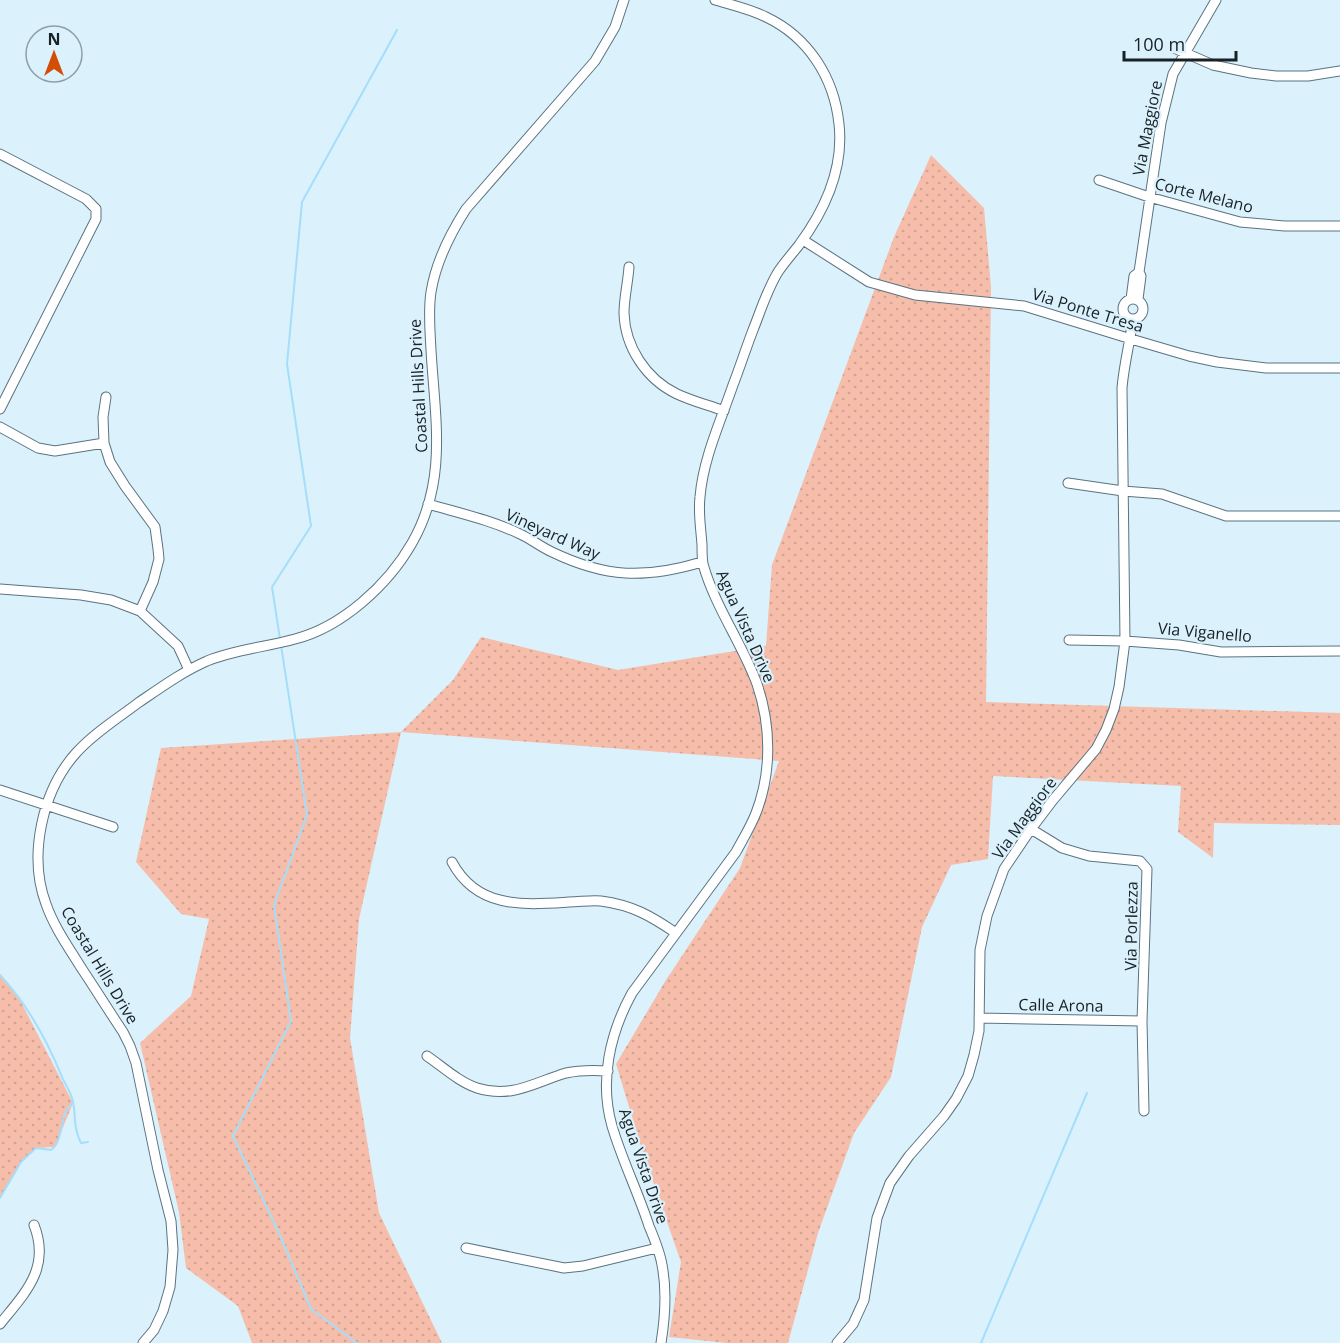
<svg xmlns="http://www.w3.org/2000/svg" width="1340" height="1343" font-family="'Open Sans',sans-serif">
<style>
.grass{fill:url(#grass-dots)}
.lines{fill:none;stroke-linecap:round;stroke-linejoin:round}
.stream{stroke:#a5defb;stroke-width:2}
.minor-casing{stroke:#5b7380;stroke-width:11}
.minor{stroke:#fff;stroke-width:9}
.labels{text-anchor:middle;stroke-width:4.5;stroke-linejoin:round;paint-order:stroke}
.street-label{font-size:16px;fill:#172126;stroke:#dbf1fc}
</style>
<defs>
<pattern id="grass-dots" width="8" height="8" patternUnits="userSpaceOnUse" patternTransform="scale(1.5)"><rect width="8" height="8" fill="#f6beaa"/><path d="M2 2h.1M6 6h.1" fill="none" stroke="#d2a392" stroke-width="1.8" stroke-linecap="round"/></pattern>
</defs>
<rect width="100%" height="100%" fill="#dbf1fc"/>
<path class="grass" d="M931,155l53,53 7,79 -5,415 354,11v112l-126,-2 -1,35 -35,-26 3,-46 -188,-10 -5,83 -37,6 -29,62 -31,150 -37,56 -36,100 -30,110h-61l-58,-6 12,-75 -38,-109 -27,-89 50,-84 74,-112 39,-107 -378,-29 -42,187 -9,119 29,175 63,130h-190l-14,-37 -52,-38 -7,-56 -39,-169 51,-47 18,-77 -28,-5 -45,-52 25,-114 240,-16 52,-52 28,-43 137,33 148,-24 6,-81 122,-328z
M0,975l19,23 54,105 -18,44 -19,1 -15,14 -21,36z"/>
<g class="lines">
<path class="stream" d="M280,639l-8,-52 39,-61 -24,-162 15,-162 95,-172
M281,645l26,170 -33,90 17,116 -58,115 45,95 33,78 46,34
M0,975c28,30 47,65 62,102 3,7 8,14 10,21 5,17 0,27 9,45l7,-1
M0,1198l21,-36 15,-14 15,2c14,-10 7,-37 22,-47
M981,1343l106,-250"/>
<g class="minor-casing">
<path id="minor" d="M1174,48l39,17 38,8 25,3h32l32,-5
M0,154l86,45 10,10v10l-96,190
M1099,180l50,17 91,25 45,4h55
M803,240l66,42 46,13 109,11 107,33 58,17 28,6 49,6h74
M629,267c-1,15 -5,31 -5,46 1,34 22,66 53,81 15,7 31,11 47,17
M1139,272l22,-149 12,-49 43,-74
M1123 309a10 10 0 1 1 20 0a10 10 0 1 1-20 0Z
M1131,299l3,-23 5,-4 2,4 -3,23
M106,397l-3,20 1,26 6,19 15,24 30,41 3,22 1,10 -6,23 -13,29
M0,427l38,21 17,3 49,-8
M1068,483l55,8 39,3 64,22h114
M428,504c31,9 63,16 92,30 11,5 21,13 32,18 54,26 93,27 150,10
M0,589l81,6 30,5 29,11 38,35 11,24
M1069,640l56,1 54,4 42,7 119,-1
M0,790l113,37
M1031,829l31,19 27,8 51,5 7,8 -5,152 2,90
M452,862c25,47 71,43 117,40 11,0 21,-2 32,-1 31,4 50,15 75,32
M979,1018l163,3
M427,1056c16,11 32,26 50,32 35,11 58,-6 89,-15 14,-3 28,-3 42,-2
M466,1248l98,20 19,-2 74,-18
M0,1324c25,-31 51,-56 34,-99
M143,1343l11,-13 9,-19 7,-24 3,-37 -2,-29 -13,-51 -22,-107 -6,-17 -7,-14c-14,-21 -27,-42 -41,-63 -13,-21 -28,-42 -36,-65 -18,-48 -4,-113 30,-151 18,-20 41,-34 62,-50 22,-15 44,-31 69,-42 27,-11 59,-14 88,-22 47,-12 93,-54 117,-96 36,-63 23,-124 19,-193 -1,-20 -3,-39 0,-58 5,-31 19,-58 35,-83l129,-148 20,-34 9,-27
M661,1343c4,-25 6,-53 1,-78 -2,-13 -8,-27 -13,-39 -11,-34 -27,-66 -37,-100 -13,-45 -2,-93 20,-133l104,-141c7,-13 15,-26 20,-39 16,-41 15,-88 1,-129 -15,-41 -42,-77 -54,-120 -1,-6 -1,-13 -1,-19 -1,-16 -4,-32 -2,-48 3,-38 21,-77 33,-112 7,-18 13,-37 20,-55 8,-20 14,-40 25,-58 6,-9 14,-18 21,-27 26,-35 45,-76 40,-121 -5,-47 -31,-87 -73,-107 -16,-8 -34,-12 -51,-17
M837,1343l16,-19 11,-24 13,-82 13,-35 19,-27 35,-40 12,-17 12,-23 6,-21 5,-24 1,-81 7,-34 17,-47 27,-40 22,-29 43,-51 10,-19 8,-21 5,-22 6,-46 -3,-253c2,-24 8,-46 11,-69"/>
</g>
<use href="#minor" class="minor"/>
</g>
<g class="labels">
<g class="street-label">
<text transform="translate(1147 128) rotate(-79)" y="6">Via Maggiore</text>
<text transform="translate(1204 195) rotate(14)" y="6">Corte Melano</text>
<text transform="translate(1088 310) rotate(17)" y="6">Via Ponte Tresa</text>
<text transform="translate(418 386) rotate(-93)" y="6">Coastal Hills Drive</text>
<text transform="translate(553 534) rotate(24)" y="6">Vineyard Way</text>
<text transform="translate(746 626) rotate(66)" y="6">Agua Vista Drive</text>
<text transform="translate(1205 632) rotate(5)" y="6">Via Viganello</text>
<text transform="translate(1024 818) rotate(-54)" y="6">Via Maggiore</text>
<text transform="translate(1131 926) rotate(-89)" y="6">Via Porlezza</text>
<text transform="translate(100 965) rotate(59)" y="6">Coastal Hills Drive</text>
<text transform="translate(1061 1005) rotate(1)" y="6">Calle Arona</text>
<text transform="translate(644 1166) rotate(71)" y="6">Agua Vista Drive</text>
</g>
</g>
<g transform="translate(54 54)"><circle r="28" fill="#dbf1fc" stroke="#8d9ea6" stroke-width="1.5"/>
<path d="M0-4.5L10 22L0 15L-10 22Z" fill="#d24d06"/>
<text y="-9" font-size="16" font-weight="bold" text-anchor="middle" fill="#172126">N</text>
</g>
<path d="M1124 51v9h112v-9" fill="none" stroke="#172126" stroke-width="3"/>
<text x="1133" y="51" font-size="18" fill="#172126" stroke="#dbf1fc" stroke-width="4.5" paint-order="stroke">100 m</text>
</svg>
